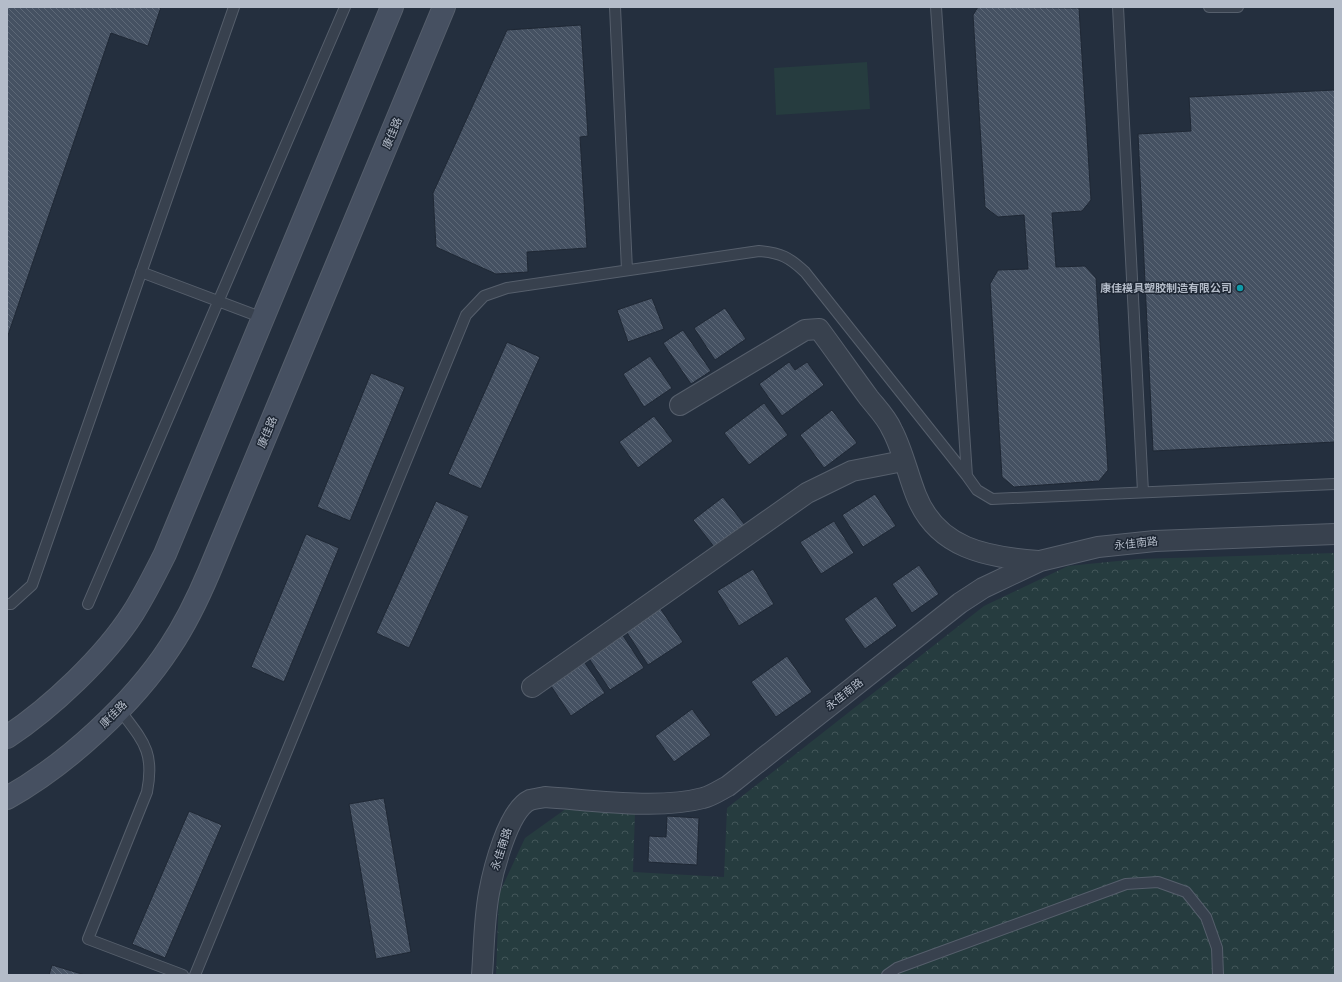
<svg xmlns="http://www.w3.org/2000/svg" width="1342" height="982" font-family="Quicksand,'Noto Sans SC',sans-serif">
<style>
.forest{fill:url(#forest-crowns)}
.pitch{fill:#263c3f}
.building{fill:url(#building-back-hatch);stroke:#1f2835}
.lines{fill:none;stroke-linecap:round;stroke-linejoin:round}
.lane-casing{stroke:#565f6c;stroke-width:12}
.street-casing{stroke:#565f6c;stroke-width:22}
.secondary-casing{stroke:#565f6c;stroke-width:24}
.lane{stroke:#38414e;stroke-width:10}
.street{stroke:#38414e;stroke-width:20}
.secondary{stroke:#465061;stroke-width:22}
.culture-dot{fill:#0f9aa8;stroke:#1d2633;stroke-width:1.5}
.labels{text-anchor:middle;stroke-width:3;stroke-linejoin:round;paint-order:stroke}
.street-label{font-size:11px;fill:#b4bcc9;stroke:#1d2633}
.poi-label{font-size:11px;font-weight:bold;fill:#b4bcc9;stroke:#1d2633;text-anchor:end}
</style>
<defs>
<pattern id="forest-crowns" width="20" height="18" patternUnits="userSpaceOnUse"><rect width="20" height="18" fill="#263c3f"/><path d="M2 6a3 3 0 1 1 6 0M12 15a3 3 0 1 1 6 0" fill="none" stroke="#435659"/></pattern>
<pattern id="building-back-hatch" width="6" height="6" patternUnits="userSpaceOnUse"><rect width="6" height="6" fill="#455162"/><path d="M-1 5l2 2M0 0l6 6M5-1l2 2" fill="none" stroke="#5d6877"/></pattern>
</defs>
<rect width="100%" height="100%" fill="#242f3e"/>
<path class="forest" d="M1335,553v422h-839l3,-81 26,-56 42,-30 68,4 -2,60 91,5 3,-69 257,-202 84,-40 70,-7z"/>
<path class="pitch" d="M867,62l3,47 -94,6 -2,-47z"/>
<path class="building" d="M7,7h154l-13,39 -37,-13 -104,305z
M978,7l101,1 12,192 -9,11 -30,2 4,54 29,-1 11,12 12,192 -9,11 -85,6 -12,-10 -12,-193 8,-14 30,-1 -4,-54 -26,2 -13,-10 -12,-192z
M581,25l7,111 -8,1 7,111 -60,4 1,20 -32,2 -60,-27 -3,-54 74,-163z
M1335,90v352l-182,9 -15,-317 53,-3 -2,-34z
M652,298l12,31 -36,13 -11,-32z
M725,308l21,31 -31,21 -21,-32z
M683,330l28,41 -20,13 -28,-41z
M507,342l33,15 -59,132 -33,-15z
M650,356l22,32 -28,19 -21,-33z
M789,362l6,8 12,-8 17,23 -42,31 -23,-32z
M371,373l34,14 -55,134 -33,-14z
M764,403l24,32 -39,30 -25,-32z
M832,410l25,33 -33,25 -24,-33z
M654,416l19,25 -35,27 -19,-26z
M875,494l21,32 -33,21 -21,-32z
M723,497l22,28 -30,23 -22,-28z
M436,501l33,15 -60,132 -33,-15z
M834,521l20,32 -33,21 -21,-32z
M306,534l33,14 -55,134 -33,-15z
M919,565l20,29 -27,19 -20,-29z
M753,569l21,35 -35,22 -22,-35z
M876,596l21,30 -32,23 -21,-30z
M660,608l23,34 -35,23 -22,-34z
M622,634l22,34 -34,22 -22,-33z
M787,656l25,36 -36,25 -25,-35z
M583,660l22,33 -34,23 -22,-33z
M692,709l19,26 -37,27 -19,-26z
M384,798l27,154 -35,7 -27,-155z
M189,811l33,14 -57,133 -33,-14z
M667,816l32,2 -2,47 -49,-3 1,-26 17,1z
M52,965l33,10h-36z"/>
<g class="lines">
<g class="lane-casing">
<path id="lane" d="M615,7l12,263
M936,7l31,469 10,14 15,9 343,-15
M1118,7l25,485
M1209,7h29
M141,272l122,46
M7,604h4l21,-19 202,-578
M88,604l257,-597
M119,709c24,32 36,42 28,83l-59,147 95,36
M195,975l271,-660 18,-19 23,-8 252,-37c22,2 30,6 46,21l162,204
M887,975l10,-7 229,-84 32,-2 28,10 20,25 11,31 1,27"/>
</g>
<g class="street-casing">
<path id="street" d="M680,405l125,-75 14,-1c17,23 33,46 50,69 8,10 18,20 23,32 10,18 16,45 24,65 21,54 71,62 122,66
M532,687l275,-194 45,-22 51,-10
M482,975c2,-27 2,-55 7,-82 4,-22 19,-83 41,-93 4,-1 10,-2 15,-3 46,3 114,13 158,1 9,-2 17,-8 25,-12l232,-183 23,-15 57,-27 58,-14 57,-6 180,-7"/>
</g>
<g class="secondary-casing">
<path id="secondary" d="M7,737c44,-29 98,-80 126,-124 12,-19 22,-39 32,-59l227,-547
M7,798c59,-33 126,-94 163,-151 16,-24 28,-49 39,-75l235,-565"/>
</g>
<use href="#lane" class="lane"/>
<use href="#street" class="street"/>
<use href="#secondary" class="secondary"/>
</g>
<circle class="culture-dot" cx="1240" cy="288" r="4"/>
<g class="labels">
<g class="street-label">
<text transform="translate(392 133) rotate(-67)" y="4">康佳路</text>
<text transform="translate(267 432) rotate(-67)" y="4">康佳路</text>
<text transform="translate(1136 543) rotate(-6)" y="4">永佳南路</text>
<text transform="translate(844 694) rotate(-38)" y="4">永佳南路</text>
<text transform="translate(113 714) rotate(-45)" y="4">康佳路</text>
<text transform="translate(501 849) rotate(-72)" y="4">永佳南路</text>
</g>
<g class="poi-label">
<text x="1232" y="292">康佳模具塑胶制造有限公司</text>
</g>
</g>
<rect width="1342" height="982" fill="none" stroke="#b4bcc9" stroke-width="16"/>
</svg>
